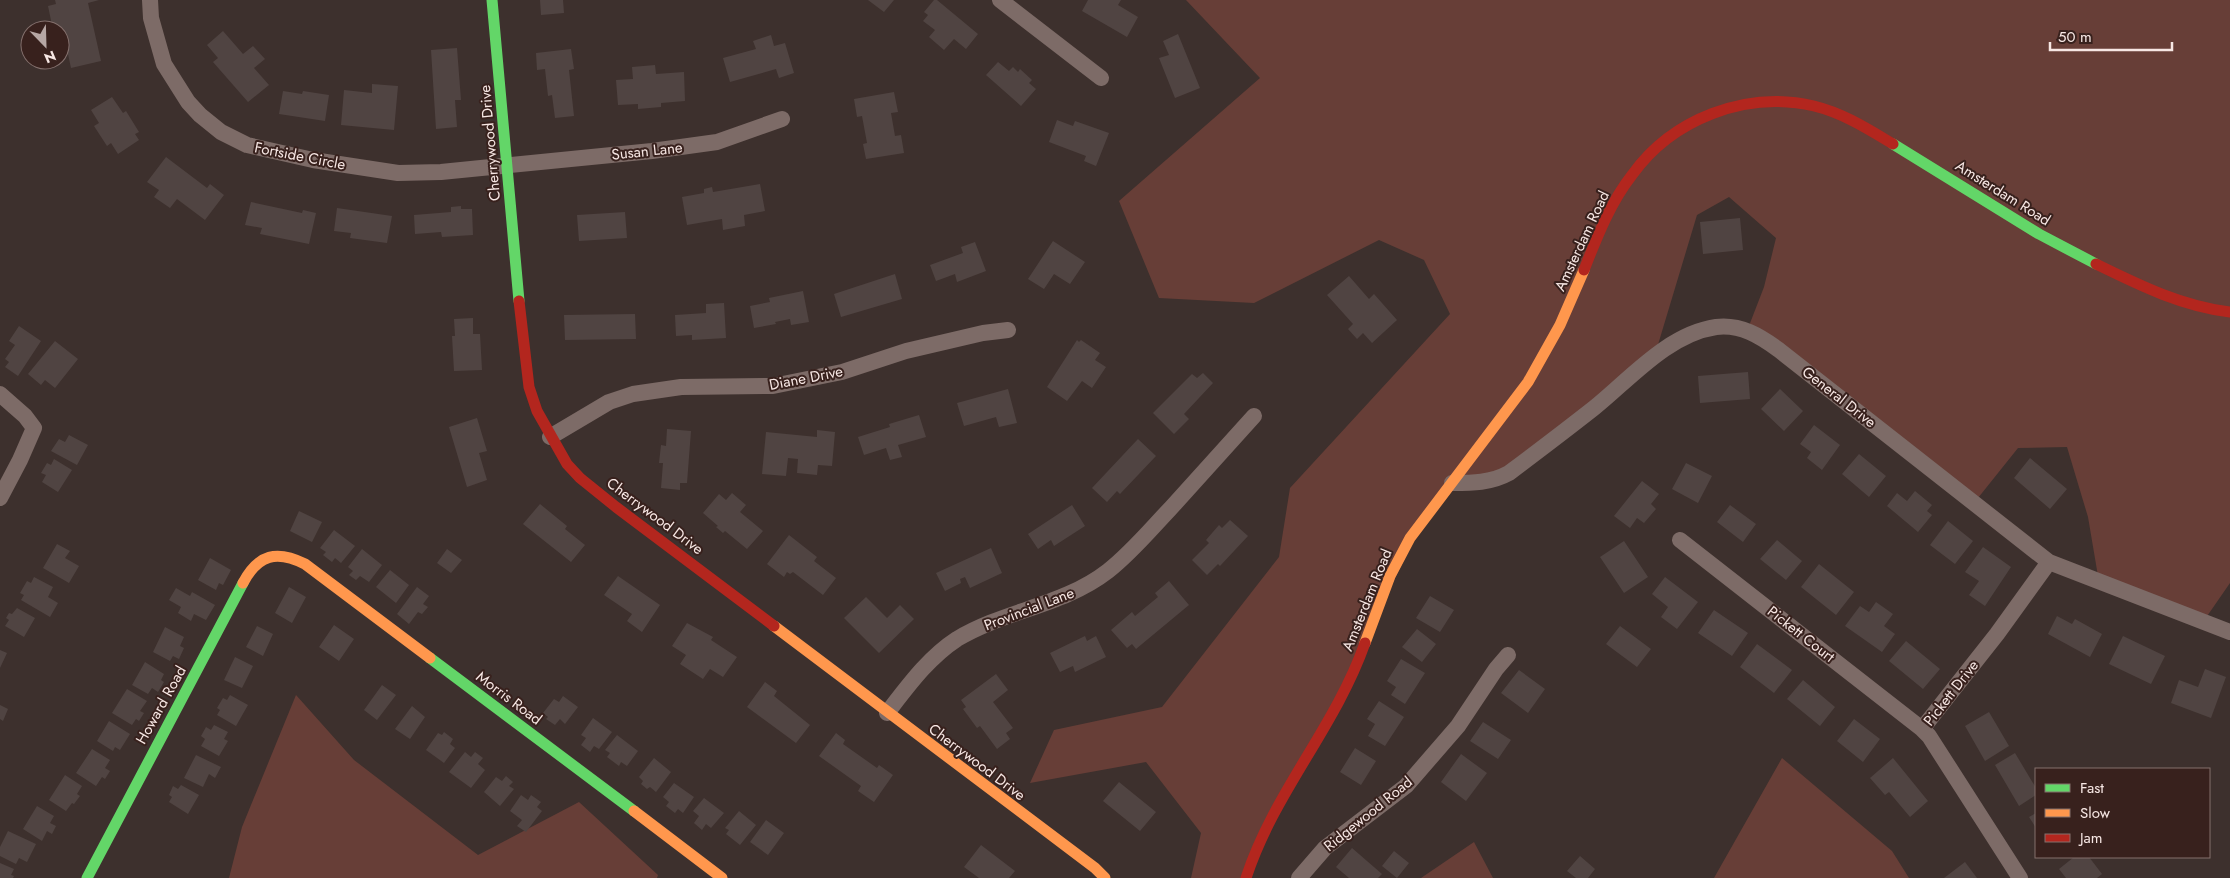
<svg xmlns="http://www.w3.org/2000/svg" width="2230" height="878" font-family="Jost,sans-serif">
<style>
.green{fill:#673e37}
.building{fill:#504442}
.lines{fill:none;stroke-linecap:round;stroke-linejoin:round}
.street{stroke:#7d6b67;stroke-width:16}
.fast{stroke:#63d668;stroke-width:11}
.slow{stroke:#ff974d;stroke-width:11}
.jam{stroke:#b3261e;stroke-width:11}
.labels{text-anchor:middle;stroke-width:4;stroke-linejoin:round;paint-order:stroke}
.street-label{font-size:15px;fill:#f7e7e4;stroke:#38211d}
</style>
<rect width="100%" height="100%" fill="#3d302d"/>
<path class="green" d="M1186,0h1044v583l-27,39 -104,-40 -11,-65 -21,-70 -49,1 -44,55 -227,-172 17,-44 12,-49 -47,-41 -32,18 -43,143 -145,115 -57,10 -26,33 -180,362h-55l10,-45 -55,-71 -116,21 24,-53 108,-23 117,-150 11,-69 160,-174 -26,-54 -45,-20 -125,63 -95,-5 -40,-97 141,-123z
M296,695l58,65 124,95 101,-53 79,73 -1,3h-428l13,-51z
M1782,758l110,93 17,27h-195z
M1474,842l19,36h-72z"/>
<path class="building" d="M55,0h44l-11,3 13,58 -30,7 -8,-37 -10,-1 -5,-24 8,-2z
M540,0h23l1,13 -23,2z
M868,0h26l-10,12z
M934,0h3l41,34 -12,15 -12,-10 -10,11 -15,-13 6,-7 -12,-9 5,-6 -4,-3z
M1088,0h33l-3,5 20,12 -11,20 -45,-26z
M223,31l20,23 10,-8 12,13 -11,9 15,17 -21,17 -35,-40 5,-4 -11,-13z
M1178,34l22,54 -25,10 -16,-40 10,-3 -6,-14z
M771,35l3,11 11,-3 9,30 -15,5 -3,-9 -46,13 -7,-24 33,-9 -3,-8z
M457,48l4,52h-6l2,27 -21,2 -5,-79z
M571,49l3,20 -5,1 5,46 -19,2 -3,-23 -4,1 -3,-27 -8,1 -1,-17z
M998,62l11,9 4,-4 5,5 2,-3 12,11 -3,3 7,6 -15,17 -35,-31z
M655,65l1,9 28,-2 1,29 -24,2v4l-23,2v-5l-20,1 -2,-25 17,-1 -1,-12z
M372,84l26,2 -4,44 -53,-5 3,-35 28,3z
M283,91l19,3 1,-3 26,4 -4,26 -46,-7z
M894,92l4,20 -7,1 4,23 6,-1 3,18 -38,6 -3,-15 4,-1 -5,-27 -5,1 -3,-18z
M112,97l11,16 3,-2 13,21 -4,2 4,6 -21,14 -7,-11 -4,3 -13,-20 5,-3 -8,-13z
M1057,120l16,6 2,-5 34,12 -13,33 -12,-5 2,-5 -37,-14z
M166,157l41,31 3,-4 14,11 -19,25 -28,-21 -7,9 -16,-11 5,-7 -12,-8z
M760,184l5,27 -21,4 1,11 -22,4 -1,-11 -35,6 -5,-28 22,-4v-4l8,-2 1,5z
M251,202l51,11 1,-3 13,3 -7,31 -49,-10 2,-6 -17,-3z
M461,206v3h11l1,26 -31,2 -1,-5 -26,2 -1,-19 37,-3v-5z
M337,208l55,8 -5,27 -37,-5 1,-5 -17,-2z
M625,212l2,26 -48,3 -2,-26z
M1740,218l3,32 -40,4 -3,-32z
M1053,241l32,21 -15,22 -16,-10 -10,15 -16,-10z
M975,242l11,29 -29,11 -2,-8 -19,7 -6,-16 33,-12 -2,-6z
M895,274l7,25 -61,18 -7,-23z
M1349,276l20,23 5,-5 23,26 -25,23 -9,-10 -6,6 -9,-10 5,-5 -26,-29z
M803,291l6,31 -18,3 -1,-6 -15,3 1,2 -22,4 -4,-22 20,-4 -1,-4z
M724,303l2,35 -34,2v-5l-16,1 -1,-21 31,-2v-9z
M635,314l1,25 -71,1 -1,-25z
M473,318v16h7l2,36 -28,1 -2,-35h3l-1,-17z
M19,326l22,15 -23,35 -13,-9 4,-5 -4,-3 10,-14 -6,-4z
M1077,340l2,2 2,-2 19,13 -5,7 11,7 -14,21 -10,-7 -15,20 -20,-14z
M55,341l23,18 -23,29 -10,-8 -4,5 -13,-11z
M1748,372l2,27 -50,4 -2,-27z
M1203,373l10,10 -29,31 5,5 -15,15 -21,-21 39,-39 5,4z
M1008,389l9,34 -18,4 -3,-10 -32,9 -7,-23z
M1780,389l23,22 -19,20 -23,-22z
M919,415l7,22 -28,8 4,12 -12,3 -4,-12 -22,7 -6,-18 32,-10 -1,-3z
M477,418l10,33 -8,2 8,27 -20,7 -18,-60z
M1814,425l26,20 -18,25 -15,-12 4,-6 -11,-8z
M667,429l24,2 -4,52h-7v7l-19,-2 2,-25h-4l2,-18 5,1z
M817,430l18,2 -3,34 -14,-1 -1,10 -20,-2 1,-14 -10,-1 -2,18 -24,-2 4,-42 51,5z
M69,435l19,10 -11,20 -26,-14 8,-12 6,3z
M1138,439l18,17 -36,38 -3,-3 -10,11 -15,-14z
M1859,454l27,22 -17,21 -27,-23z
M2030,458l37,31 -17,20 -36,-31z
M54,459l18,11 -14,22 -16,-10 4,-7 -5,-2 6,-10 4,2z
M1686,463l26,13 -14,27 -26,-14z
M1642,481l17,13 -8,10 5,5 -12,14 -7,-5 -7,10 -16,-12z
M1915,491l17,14 -5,6 5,4 -14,17 -31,-26 10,-13 10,8z
M732,493l14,12 -6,7 23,19 -16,18 -22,-18 -2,2 -7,-6 2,-1 -15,-13 16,-19 7,6z
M540,504l27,22 -2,3 20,16 -14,17 -48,-38z
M1072,505l13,21 -31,20 -3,-6 -13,9 -10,-15z
M1730,505l26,19 -13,18 -26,-20z
M299,511l23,11 -10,20 -22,-11z
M1230,520l18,16 -28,30 -2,-2 -11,11 -15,-15 17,-17 -3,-3 13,-15 3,3z
M1948,521l25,20 -18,23 -25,-19z
M334,530l21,16 -14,17 -6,-5 -3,4 -9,-7 3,-3 -6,-4z
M789,535l28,22 -3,4 22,17 -13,17 -30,-23 -3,2 -3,-2 -3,5 -17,-13z
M1777,540l25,21 -16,19 -26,-21z
M1624,541l24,36 -24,16 -24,-36z
M57,544l13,7 -5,7 14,8 -10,17 -26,-15z
M1983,547l28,20 -26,39 -16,-11 10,-14 -14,-9z
M991,548l11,25 -32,15 -5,-11 -5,2 1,4 -16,8 -9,-18z
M362,549l20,16 -13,17 -9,-6 -4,4 -7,-5 4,-4 -5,-4z
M447,549l15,11 -11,13 -14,-10z
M210,558l21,12 -8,15 -4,-2 -3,7 -18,-10z
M1819,564l35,28 -18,23 -35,-28z
M390,570l19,15 -13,18 -20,-16z
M618,576l42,29 -18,27 -15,-11 5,-7 -28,-19z
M34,577l19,10 -5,10 10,6 -8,14 -29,-17 3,-5 -4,-2 7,-12 4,2z
M1665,577l33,25 -21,27 -16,-12 7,-10 -16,-13z
M1169,581l20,24 -53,44 -4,-5 -5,4 -16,-18 21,-18 3,4 23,-19 -3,-4z
M289,587l17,10 -14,26 -17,-10z
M417,587l12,9 -6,8 5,3 -6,7 -4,-2 -9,12 -12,-10z
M176,588l14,8 2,-4 23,13 -9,15 -12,-6 -3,7 -13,-8 3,-6 -12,-7z
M1430,596l24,14 -14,22 -24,-14z
M866,597l21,21 13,-13 14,14 -35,34 -35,-35z
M1876,602l17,12 -9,12 11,8 -13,18 -37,-26 15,-20 9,6z
M17,608l18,10 -11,19 -19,-11 4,-6 -3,-2 3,-5 3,1z
M1714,610l34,23 -16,23 -34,-23z
M2057,616l15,8 3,-5 27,15 -12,23 -42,-23z
M687,623l26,14 -2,3 26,17 -14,20 -13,-8 -7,10 -23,-15 6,-9 -14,-9z
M334,625l20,14 -15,22 -20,-14z
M257,626l16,8 -10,22 -17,-9z
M1620,626l31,23 -14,18 -31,-23z
M165,627l19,10 -4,9 4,2 -5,11 -6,-3 -3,5 -17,-9z
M1417,629l19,15 -14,18 -20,-15z
M1085,636l2,5 9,-5 10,21 -31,15 -2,-6 -13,6 -10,-19z
M2123,636l42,20 -14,28 -42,-20z
M1906,641l34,28 -17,20 -34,-28z
M1757,644l35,26 -18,23 -34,-26z
M0,650l7,3 -7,15z
M235,657l18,9 -11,22 -18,-8z
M1401,659l24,14 -20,31 -14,-9 5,-8 -9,-6z
M145,662l19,12 -3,6 3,2 -6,10 -6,-4 -4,6 -16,-9z
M2205,669l21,8 -15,41 -40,-15 8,-23 19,7z
M1519,670l26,19 -17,24 -27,-20z
M996,674l12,16 -15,12 20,26 -7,5 4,6 -13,10 -17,-23 -3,2 -14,-19 3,-2 -5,-7z
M1803,680l32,27 -15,19 -33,-27z
M765,682l12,9 -3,5 36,29 -14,18 -49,-36z
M382,685l14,10 -19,25 -13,-10z
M127,689l20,12 -7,10 4,2 -5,8 -3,-2 -4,6 -20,-12z
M230,695l18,10 -12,21 -19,-11 3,-5 -3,-2 6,-10 4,2z
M563,696l15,11 -13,17 -5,-5 -5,6 -9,-6 2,-2 -5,-4 11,-14 5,3z
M1379,701l25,16 -19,29 -17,-10 7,-12 -8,-5z
M0,705l8,4 -5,12 -3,-2z
M412,706l13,11 -15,22 -15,-10z
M1989,712l20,34 -24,15 -20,-35z
M593,718l19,14 -13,17 -5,-3 -4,6 -9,-7 5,-7 -5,-3z
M1854,719l26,20 -17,23 -26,-21z
M109,721l21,13 -10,16 -5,-3 -2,4 -16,-10z
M1483,722l28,18 -13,19 -28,-18z
M214,725l14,7 -4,7 4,2 -9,15 -18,-10 4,-7 -4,-3 5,-9 5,3z
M444,732l9,7 -3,5 5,4 -11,15 -18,-13 12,-17 4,2z
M836,733l9,7 -2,4 34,24 2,-3 14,10 -19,27 -16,-11 3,-5 -42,-30z
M617,735l21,16 -11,15 -6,-4 -2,4 -12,-9 3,-4 -5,-3z
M1355,748l21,13 -15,24 -21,-13z
M92,749l18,11 -5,8 5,3 -5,8 -3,-2 -6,9 -20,-13z
M465,752l6,5 4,-5 8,6 -5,6 7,6 -14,18 -22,-16z
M2015,753l21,35v7l-17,11 -24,-41z
M1461,754l26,19 -21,28 -25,-19z
M196,755l25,12 -6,11 -6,-4 -6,13 -19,-9z
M654,758l17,14 -15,20 -6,-5 -3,2 -6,-5 2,-3 -4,-4z
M1893,758l35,43 -18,16 -21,-25 -4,3 -15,-17z
M65,775l17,11 -5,8 3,2 -6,8 -2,-1 -6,8 -17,-11z
M506,776l7,6 -4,4 5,3 -14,17 -16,-14 12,-15 6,4z
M1119,782l37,30 -16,19 -37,-30z
M674,783l20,14 -11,16 -5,-4 -3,4 -9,-7 3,-4 -6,-5z
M181,785l18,10 -11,19 -19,-12 3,-5 -3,-2 4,-9 5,3z
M521,795l7,5 3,-5 10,7 -4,5 5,4 -16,21 -9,-6 5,-6 -12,-9z
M704,798l20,15 -13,15 -5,-4 -4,6 -8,-7 5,-7 -6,-5z
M37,806l17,10 -4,7 6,3 -4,8 -5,-3 -5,10 -19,-12z
M739,811l17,14 -16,20 -14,-11 3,-4 -4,-2z
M2036,813v15l-7,-11z
M766,820l18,13 -16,22 -18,-13z
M8,831l28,13 -9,18 -8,-4 -3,6 -16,-8v-9z
M981,845l34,26 -6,7h-30l-15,-11z
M1352,848l30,26 -4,4h-29l-13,-11z
M1394,851l15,12 -12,15 -15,-12z
M1580,856l15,13 -7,9h-12l-9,-7z
M2074,857h15l13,17 -5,4h-31l-7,-9z
M1965,862l12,16h-33z
M0,863l14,6 -3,6 3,1 -1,2h-13z"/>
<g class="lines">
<path class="street" d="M150,0l1,18 13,46 24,38 12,13 21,17 26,13 66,15 85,13 43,-1 211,-21 65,-9 65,-23
M1000,0l101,78
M0,394l25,22 9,12 -14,32 -20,38
M550,437l59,-35 24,-8 48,-7 92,-1 69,-14 64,-21 77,-18 25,-3
M1452,483c20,0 39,0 57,-10 28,-21 57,-43 85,-65 36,-29 74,-74 122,-81 25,-3 44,9 63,23l270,212 181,70
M1680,540l242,189 7,7 91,142
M887,713c21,-27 41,-55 70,-74 48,-29 106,-33 151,-68 23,-18 42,-41 62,-62 28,-31 56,-62 84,-93
M1922,729l75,-95 52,-72
M1299,878l26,-30 81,-62 52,-60 38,-57 12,-14"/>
<path class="fast" d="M492,0l27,301
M1893,144l146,90 57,30
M430,658l204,153
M87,878l156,-295"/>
<path class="slow" d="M243,583c15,-29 34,-33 62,-19l125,94
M774,626l321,242 10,10
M1365,643l25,-67 20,-38 118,-156 32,-57 24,-55
M634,811l88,67"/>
<path class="jam" d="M2096,264c43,21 85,42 134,48
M1584,270c13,-33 26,-67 48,-95 40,-56 114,-85 182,-69 29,7 54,23 79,38
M519,301l10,86 8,24 30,53 13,14 36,29 158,119
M1246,878c28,-86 89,-150 119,-235"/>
</g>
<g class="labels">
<g class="street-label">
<text transform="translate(490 143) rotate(-95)" y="5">Cherrywood Drive</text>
<text transform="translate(647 151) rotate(-6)" y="5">Susan Lane</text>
<text transform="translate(300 156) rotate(11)" y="5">Fortside Circle</text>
<text transform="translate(2003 193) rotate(32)" y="5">Amsterdam Road</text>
<text transform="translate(1582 241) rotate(-65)" y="5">Amsterdam Road</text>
<text transform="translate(806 378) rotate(-11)" y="5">Diane Drive</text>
<text transform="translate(1839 397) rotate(38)" y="5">General Drive</text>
<text transform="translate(655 516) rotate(37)" y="5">Cherrywood Drive</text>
<text transform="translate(1367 600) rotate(-68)" y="5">Amsterdam Road</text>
<text transform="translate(1029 609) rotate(-21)" y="5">Provincial Lane</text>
<text transform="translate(1801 634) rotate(38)" y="5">Pickett Court</text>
<text transform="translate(1951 693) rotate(-52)" y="5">Pickett Drive</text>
<text transform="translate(509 698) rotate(37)" y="5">Morris Road</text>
<text transform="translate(161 705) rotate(-61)" y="5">Howard Road</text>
<text transform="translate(977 762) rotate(37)" y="5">Cherrywood Drive</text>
<text transform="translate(1368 814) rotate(-39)" y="5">Ridgewood Road</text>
</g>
</g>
<rect x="2035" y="768" width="175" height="90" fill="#38211d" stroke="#84706d"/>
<rect x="2045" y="784" width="25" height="8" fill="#63d668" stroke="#84706d"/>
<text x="2080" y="793" font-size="15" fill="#f7e7e4">Fast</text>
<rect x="2045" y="809" width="25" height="8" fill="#ff974d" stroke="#84706d"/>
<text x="2080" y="818" font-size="15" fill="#f7e7e4">Slow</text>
<rect x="2045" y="834" width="25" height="8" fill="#b3261e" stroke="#84706d"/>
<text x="2080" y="843" font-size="15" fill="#f7e7e4">Jam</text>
<g transform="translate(45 45) rotate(157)"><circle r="24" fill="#38211d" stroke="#84706d"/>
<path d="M0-4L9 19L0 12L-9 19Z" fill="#b6a7a4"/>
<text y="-8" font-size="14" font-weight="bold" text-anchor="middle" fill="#f7e7e4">N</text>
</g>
<path d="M2050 42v8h122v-8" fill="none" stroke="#f7e7e4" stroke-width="2.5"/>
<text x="2058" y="42" font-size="15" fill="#f7e7e4" stroke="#38211d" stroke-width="4" paint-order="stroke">50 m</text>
</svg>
